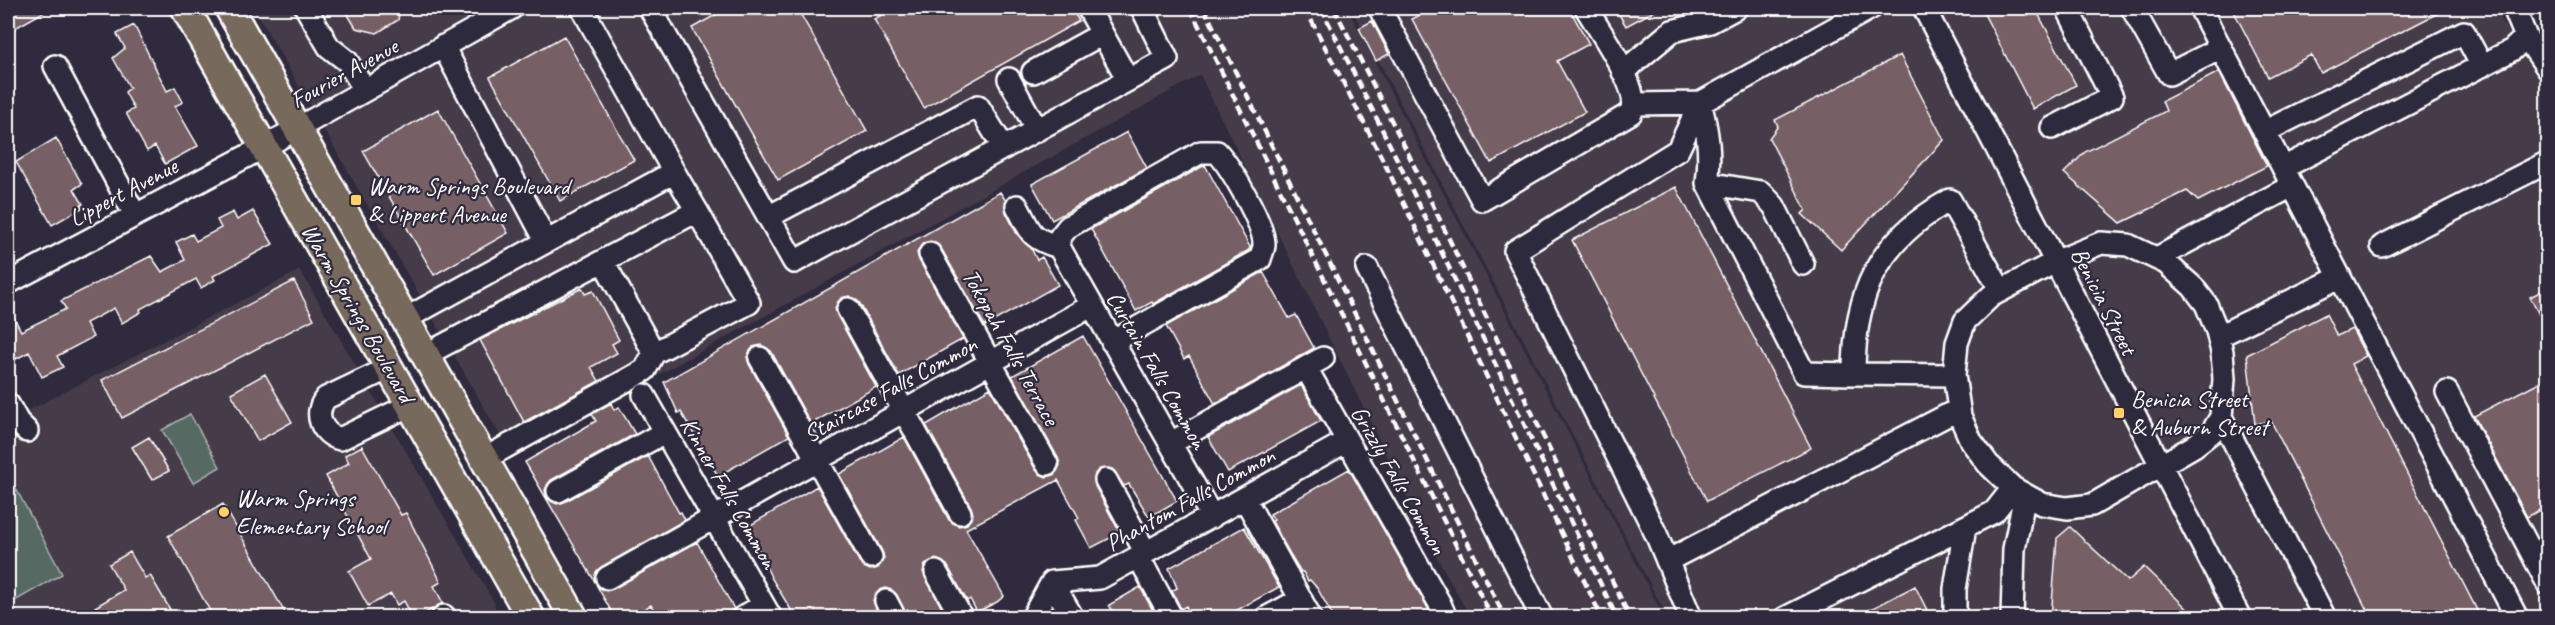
<svg xmlns="http://www.w3.org/2000/svg" width="2555" height="625" font-family="Caveat,sans-serif">
<style>
.built{fill:#453a49}
.green{fill:#576a64;stroke:#abb4b2;stroke-width:1.5}
.building{fill:#776065;stroke:#fff;stroke-width:1.5}
.lines{fill:none;stroke-linecap:round;stroke-linejoin:round}
.minor-casing{stroke:#fff;stroke-width:26}
.major-casing{stroke:#fff;stroke-width:32}
.minor{stroke:#2f2a3d;stroke-width:21}
.major{stroke:#77695c;stroke-width:27}
.rail{stroke:#fff;stroke-width:4.5;stroke-dasharray:9 4.5;stroke-linecap:butt}
.poi-dot{fill:#ffd166;stroke:#2f2a3d;stroke-width:2}
.labels{text-anchor:middle;stroke-width:4.5;stroke-linejoin:round;paint-order:stroke}
.street-label{font-size:24px;fill:#fff;stroke:#2f2a3d}
.poi-label{font-size:24px;fill:#fff;stroke:#2f2a3d;text-anchor:start}
</style>
<rect width="100%" height="100%" fill="#2f2a3d"/>
<filter id="ink" filterUnits="userSpaceOnUse"><feTurbulence type="fractalNoise" baseFrequency=".0167" numOctaves="2"/><feDisplacementMap in="SourceGraphic" scale="12" xChannelSelector="R" yChannelSelector="G"/><feConvolveMatrix kernelMatrix="1 2 1 2 8 2 1 2 1" color-interpolation-filters="sRGB"/></filter>
<g filter="url(#ink)">
<path class="built" d="M254,8h1093l317,609h-194l-38,-69 -232,-473 -688,381z
M1351,8h1143l53,84v525h-880z
M300,270l194,332 3,16h-489v-197z"/>
<path class="green" d="M190,414l30,53 -27,16 -31,-53z
M8,474l54,100 -54,31z"/>
<path class="building" d="M8,8h43l-43,24z
M344,8h56l-2,12 -21,13 -21,-5z
M728,8h69l70,123 -89,49 -86,-152z
M894,8h177l8,13 -155,87 -50,-89z
M1434,8h135l20,36 -32,17 28,51 -94,51 -79,-144z
M1615,8h45l-34,18z
M1981,8h54l41,77 -43,24z
M2232,8h216l-127,65 -10,-18 -43,22z
M1372,21l17,33 -13,7 -17,-33z
M134,25l33,66 8,-4 8,15 -8,4 23,40 -33,18 -10,-18 -8,5 -21,-38 8,-4 -9,-17 5,-4 -17,-30 12,-10 -8,-14z
M564,36l70,124 -74,41 -70,-124z
M1900,55l44,85 -103,110 -39,-36 4,-4 -37,-72 9,-12 -3,-6z
M2219,72l48,94 -69,35 -11,-10 -66,32 -57,-50 21,-21 81,-41 -4,-10z
M438,109l70,124 -74,42 -71,-124z
M1127,132l20,36 -95,52 -20,-36z
M56,138l26,46 -8,5 9,15 -2,1 1,3 -30,17 -36,-63z
M1205,165l45,82 -1,3 -96,54 -1,-2 -16,9 -45,-82z
M1676,187l135,261 -104,53 -135,-261z
M1000,192l6,9v11l11,22 14,14 6,12 5,-3 16,28 -73,41 -44,-78 -10,-7 -8,2 -6,10 2,7 44,79 -64,36 -40,-73 -10,-6 -8,2 -6,10 2,7 39,72 -65,37 -40,-73 -10,-6 -8,2 -6,10 2,7 40,72 -71,40 -37,-64 -3,1 -14,-31z
M253,211l20,33 -60,32 2,4 -14,8 -5,-9 -56,30 1,3 -19,11 -8,-15 -28,15 7,14 -36,19 6,11 -21,10 -13,-25 -13,7 -8,-16v-37l13,25 45,-22 -5,-8 90,-45 11,16 23,-12 -9,-18 16,-8 4,7 25,-13 -4,-8 16,-8 4,8z
M1263,272l26,46 7,-3 18,33 -99,56 -26,-48 -5,3 -18,-33z
M294,281l20,38 -192,99 -20,-38z
M582,288l3,6 8,-3 26,49 -7,4 5,9 -26,14 8,14 -75,41 -44,-82z
M2547,288v42l-17,-33z
M2326,314l11,22 15,-7 14,27 -15,8 130,254h-110l-100,-197 -16,3 -8,-69z
M1083,336l94,165 -28,16 -20,-33 -5,2 -12,-17h-12l-5,5v12l25,47 -29,15 -15,-28 3,-2 -21,-38 -92,49 38,67 -7,6 -20,10 -7,-13 -3,2 -20,-36 -11,-6 -11,6 -2,7 24,46h-39l-11,-23 -11,-7 -6,2 -7,10 7,18h-84l-24,-39 -25,-52 70,-41 43,77 10,7 8,-2 6,-10 -2,-7 -43,-77 65,-37 45,83 10,6 8,-2 6,-10 -2,-7 -45,-82 64,-37 46,82 10,7 8,-2 6,-10 -2,-7 -46,-82z
M265,374l27,48 -34,19 -27,-48z
M2547,378v128l-20,11 -53,-101z
M1301,385l20,36 -93,51 -20,-35z
M611,403l3,7 5,-3 16,27 -84,46 -6,10 2,8 10,6 7,-2 84,-46 31,57 2,-1 4,8 -84,47 -5,5 -1,10 -70,-120 71,-41 -4,-7z
M149,437l20,34 -17,9 -20,-33z
M362,446l39,69 5,-2 35,69 -7,4 9,17 -26,15h-4l-9,-17 -7,4 -6,-11 -23,12 -19,-35 22,-12 -45,-83 23,-13 -4,-8z
M1349,469l80,141 3,8h-98l-17,-30 -7,-8 -2,1 -5,-9h-2l-11,-18 -18,-33 2,-1 -4,-6z
M223,504l65,114h-74l-46,-82z
M1244,527l35,60 -56,31h-31l-6,-12 -5,3 -9,-18 5,-3 -8,-20z
M2070,527l58,54 16,-14 53,51h-146l6,-80z
M697,542l37,67 -15,9h-61l-7,-13 -23,13h-13l-18,-32 9,5 7,-2z
M130,552l15,26 5,-3 25,43h-74l-6,-11 29,-17 -15,-26z
M1915,586l16,32h-77z
M1140,587l17,31h-41l-7,-13z"/>
<g class="lines">
<g class="minor-casing">
<path id="minor" d="M306,8l23,39 18,14 18,29
M650,8l144,254 373,-203 -25,-51
M1088,8l40,72
M1383,8l-3,1 102,191 149,-87c13,-21 -33,-84 -45,-105
M1924,8l316,610
M2132,8l37,66 52,-26
M2200,8l317,610
M2514,8l12,29 22,32
M443,46l103,195
M55,66l80,149
M1033,72l69,-38
M1623,72l49,-41 38,-9 26,-14
M1009,79l28,51
M1700,103c8,28 11,52 7,80l97,190 50,1
M1634,104l66,-1 171,-95
M2052,128l60,-31 -45,-89
M2264,132l200,-100 18,34
M2283,168l229,-118 14,-13
M674,172l23,39
M1707,183l54,9 13,14 29,58
M1017,206c14,26 12,32 42,41
M768,217l210,-111 26,42
M2382,246l166,-84
M1059,247l1,-10 8,-10 133,-75h16c14,15 48,74 47,93 0,4 -3,10 -4,14l-148,83
M1059,247l153,270
M930,254l117,210
M2157,258l135,-72
M603,261l51,92
M1367,268l175,350
M8,283l256,-136 248,-139
M848,309l112,204
M405,319l269,-147 -92,-164
M2219,336l121,-59
M425,355l272,-144 52,92 -95,50 -9,17 -161,89
M760,358l111,199
M389,368l-63,30c-13,15 -5,36 14,41l70,-34
M1306,368l134,236 6,14
M1954,375l-100,-1c0,-81 23,-133 96,-174l51,91
M2447,392l101,192
M644,395l127,223
M8,404l10,18 9,9
M2221,417l-9,15 -18,14 -102,59 -25,3 -25,-4 -29,-16 -25,-24 -17,-23 -11,-25 -6,-41 3,-32 8,-22 26,-25 64,-34 46,-19 27,2 38,18 27,24 13,17 11,27 5,21 2,27 -3,38 104,201
M1171,443l152,-85
M1106,480l40,73
M558,491l107,-59
M1245,499l66,119
M1139,558l33,60
M1667,561l292,-152
M936,572l26,46
M607,578l484,-272
M1052,582l48,-4 247,-137
M1052,582l21,36
M886,601l9,17
M442,618l2,-2
M742,618l21,-13
M1032,618l20,-36
M1266,618l35,-19
M1691,618l-35,-84 -141,-283 163,-101 22,-47
M1785,618l209,-106 19,-24
M1955,618v-29l10,-62
M2012,618l2,-69 11,-54"/>
</g>
<g class="major-casing">
<path id="major" d="M185,8l346,610
M229,8l345,610"/>
</g>
<use href="#minor" class="minor"/>
<use href="#major" class="major"/>
<path class="rail" d="M1190,8l302,610
M1204,8l301,610
M1305,8l80,156 217,454
M1321,8l75,149 221,461
M1334,8l73,143 223,467"/>
</g>
</g>
<g class="poi-dot">
<rect x="350" y="194" width="12" height="12" rx="3"/>
<rect x="2113" y="407" width="12" height="12" rx="3"/>
<circle cx="224" cy="512" r="6"/>
</g>
<g class="labels">
<g class="street-label">
<text transform="translate(344 73) rotate(-29)" y="8">Fourier Avenue</text>
<text transform="translate(123 192) rotate(-28)" y="8">Lippert Avenue</text>
<text transform="translate(2104 301) rotate(63)" y="8">Benicia Street</text>
<text transform="translate(358 313) rotate(60)" y="8">Warm Springs Boulevard</text>
<text transform="translate(1011 347) rotate(61)" y="8">Tokopah Falls Terrace</text>
<text transform="translate(1157 370) rotate(60)" y="8">Curtain Falls Common</text>
<text transform="translate(890 389) rotate(-29)" y="8">Staircase Falls Common</text>
<text transform="translate(1399 480) rotate(60)" y="8">Grizzly Falls Common</text>
<text transform="translate(729 493) rotate(60)" y="8">Kinner Falls Common</text>
<text transform="translate(1190 499) rotate(-29)" y="8">Phantom Falls Common</text>
</g>
<g class="poi-label">
<text x="368" y="194">Warm Springs Boulevard<tspan x="368" dy="28">&amp; Lippert Avenue</tspan></text>
<text x="2131" y="407">Benicia Street<tspan x="2131" dy="28">&amp; Auburn Street</tspan></text>
<text x="236" y="506">Warm Springs<tspan x="236" dy="28">Elementary School</tspan></text>
</g>
</g>
<rect width="2555" height="625" fill="none" stroke="#2f2a3d" stroke-width="30"/>
<rect x="15" y="15" width="2525" height="595" fill="none" stroke="#fff" stroke-width="2" filter="url(#ink)"/>
</svg>
